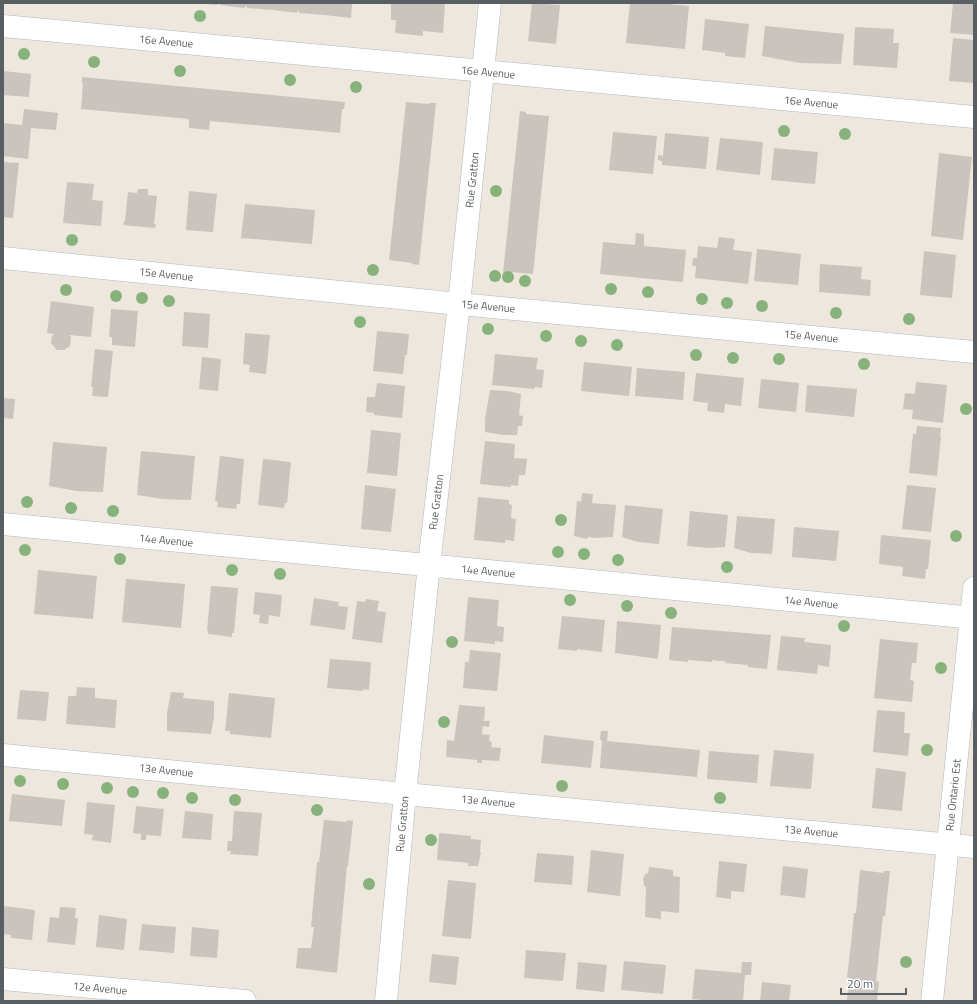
<svg xmlns="http://www.w3.org/2000/svg" width="977" height="1004" font-family="'Titillium Web',sans-serif">
<style>
.building{fill:#cac4be}
.lines{fill:none;stroke-linecap:round;stroke-linejoin:round}
.minor-casing{stroke:#b2b7bc;stroke-width:23}
.minor{stroke:#fff;stroke-width:22}
.tree{fill:#88b27c}
.labels{text-anchor:middle;stroke-width:3.5;stroke-linejoin:round;paint-order:stroke}
.street-label{font-size:11px;fill:#585e62;stroke:#fff}
</style>
<rect width="100%" height="100%" fill="#ede7de"/>
<path class="building" d="M205,3h13v2l-13,-1z
M219,3h133l-1,15 -26,-3v-1l-1,1 -25,-2v-2h-1l-1,2 -24,-3 -1,-1 -1,1 -24,-2v-2h-1l-2,2 -24,-3z
M391,3h54l-2,30 -20,-2v5l-28,-3 1,-13h-5z
M532,3l28,2 -4,39 -28,-3z
M630,3h27l32,3 -4,43 -59,-6z
M953,3h21v32l-24,-2z
M705,19l44,5 -4,34 -20,-2v-3l-23,-3z
M765,26l79,8 -3,30 -41,-1 -38,-7z
M855,27l39,2 -1,14h6l-2,25 -44,-3z
M953,38l21,2v43l-25,-2z
M3,71l28,3 -2,23 -26,-2z
M82,77l263,25 -1,7h-2l-2,24 -130,-12 -1,9 -20,-2v-9l-108,-10 2,-26h-1z
M406,102l23,2v-1h7l-17,162 -7,-1v-1l-23,-3z
M24,109l34,4 -2,17 -25,-2 -3,31 -25,-3v-33l19,2z
M520,111l6,1v2l23,2 -16,158 -23,-2v2l-7,-1z
M613,132l44,4 -4,38 -44,-4z
M665,133l44,4 -3,32 -44,-4v-4l-4,-1v-5l5,1z
M720,138l43,4 -3,33 -44,-5z
M774,148l44,4 -3,32 -44,-4z
M939,153l33,4 -9,83 -32,-4z
M3,162l16,1 -6,55 -10,-1z
M67,182l27,2 -2,16 11,1 -2,25 -38,-3z
M138,189h10v6l9,1 -3,28h2l-1,4 -32,-3 1,-4h1l3,-29 9,1z
M189,191l28,3 -4,38 -27,-2z
M245,204l70,6 -3,34 -71,-6z
M636,233l8,1v12l42,4 -3,32 -83,-8 3,-32 32,3z
M719,237l16,2 -2,11 19,2 -4,32 -53,-6 1,-12h-4l1,-8h4l1,-12 19,2z
M757,249l44,5 -3,31 -44,-4z
M924,251l32,4 -4,43 -32,-3z
M820,264l42,3 -1,12 10,1 -1,16 -51,-4z
M51,301l43,6 -3,30 -22,-2 2,2 -1,9 -6,4h-7l-6,-7 1,-7 2,-2 -7,-1z
M111,309l27,2 -3,36 -23,-2v-8h-3z
M184,312l26,2 -2,34 -26,-2z
M377,331l32,3 -2,21h-2l-2,19 -30,-3z
M245,333l25,2 -4,39 -17,-2 1,-7 -7,-1z
M95,349l18,2 -5,46 -16,-1 1,-9h-2z
M495,354l43,4 -2,11 8,1 -2,18 -7,-1 -1,2 -42,-4z
M202,357l19,2 -3,32 -19,-2z
M584,362l48,5 -3,29 -48,-5z
M637,368l48,4 -2,28 -48,-4z
M696,373l48,5 -3,28 -16,-2 -1,9 -17,-2 1,-8 -15,-2z
M761,379l38,4 -3,29 -38,-4z
M916,382l31,3 -4,38 -31,-4 1,-9 -10,-1 2,-16 10,1z
M377,383l28,3 -3,32 -28,-3v-2l-8,-1 1,-15h8z
M807,385l50,4 -3,28 -49,-5z
M490,390l18,1 13,3 -2,21 4,1 -1,10h-4l-1,9h-14l-18,-3v-13z
M3,398l12,1 -2,20 -10,-1z
M917,426l24,2 -1,9h1l-4,39 -28,-3 4,-39h3z
M371,430l30,3 -4,43 -30,-3z
M485,441l30,3 -1,14 13,1 -2,16h-6l-1,11 -7,-1v2l-31,-3z
M53,442l54,5 -4,45 -27,-1 -27,-5z
M141,451l54,5 -4,44 -28,-1 -26,-4z
M220,456l24,3 -4,45h-3l-1,5 -19,-2 1,-5 -3,-1z
M263,459l28,3 -4,41h-2l-1,5 -26,-3z
M365,485l31,4 -5,43 -30,-3z
M907,485l29,3 -5,44 -29,-3z
M582,493l11,1 -1,9 24,2 -3,32 -17,1 -8,-1 -1,2 -13,-3 3,-35 4,1z
M478,497l31,3v4l3,1 -1,13 5,1 -2,22 -9,-1v3l-31,-3z
M625,505l38,4 -4,35 -21,-2 -16,-5z
M690,511l38,4 -3,32 -16,1 -22,-2z
M737,516l38,3 -3,35 -21,-1 -17,-5z
M794,527l45,4 -3,30 -44,-4z
M881,535l50,5 -3,29h-2l-1,10 -23,-3 1,-9 -24,-3z
M38,570l59,6 -4,43 -59,-5z
M126,579l59,5 -4,44 -59,-6z
M211,586l27,2 -4,45h-2v4l-24,-3v-3h-1z
M255,592l27,3 -2,22 -11,-2 -1,9 -9,-1 1,-8 -7,-1z
M468,597l31,3 -2,26 7,1 -1,15 -8,-1v3l-31,-3z
M314,598l25,4 -1,4 10,1 -3,23 -35,-5z
M366,599l13,2 -2,10 9,1 -4,31 -30,-4 5,-38 8,1z
M562,616l43,4 -3,32 -25,-3v2l-19,-2z
M617,621l44,4 -3,34 -43,-6z
M672,627l99,8 -4,34 -19,-2v-2l-23,-2v-2h-7l-6,-1v2l-24,-2v2l-19,-2z
M781,636l24,2 -1,4 27,3 -2,22 -11,-2 -1,9 -40,-4z
M880,639l38,4 -2,20h-4l-2,17 4,1 -2,21 -38,-4z
M470,650l31,3 -4,38 -34,-3 2,-26h4z
M330,659l41,3 -2,28 -6,-1v2l-36,-3z
M77,687l18,1v10l22,2 -2,28 -49,-4 2,-28h8z
M20,690l29,2 -3,29 -29,-2z
M171,692l13,1 -1,5 31,3v16l-3,17 -44,-3v-18z
M229,693l46,5 -4,40 -41,-4v-3h-5z
M459,705l26,2 -1,14h6l-1,6 -6,-1 -1,8 8,1 -1,6 3,1 -1,5 10,1 -2,13 -17,-1v3h-5v-3l-31,-3 1,-17 7,1z
M877,710l28,2 -1,21h6l-2,23 -35,-4z
M601,731h7l-1,10 93,9 -3,27 -97,-9 2,-27 -2,-2z
M544,735l50,6 -3,27 -50,-5z
M774,750l40,4 -3,35 -41,-3z
M709,751l50,4 -2,28 -50,-4z
M876,768l30,4 -4,39 -30,-3z
M12,794l53,6 -3,26 -53,-5z
M87,802l28,3 -4,38 -19,-3 1,-5 -9,-1z
M136,806l28,3 -3,27 -15,-1v5h-5v-6l-8,-1z
M185,811l28,3 -2,26 -29,-2z
M234,811l28,2 -4,43 -28,-2 1,-3h-4l1,-10h4z
M324,820l23,2v-2l6,1 -5,45h-1l-10,107 -41,-5 2,-20h13l3,-21h-3l6,-65h2z
M439,833l32,3v3l10,1 -1,12h1l-3,14h-10l1,-3 -32,-3z
M591,850l33,4 -4,42 -33,-4z
M537,853l37,3 -2,29 -38,-3z
M719,861l28,3 -3,28 -13,-1v8l-15,-2z
M783,866l25,3 -3,29 -25,-3z
M649,867l24,3v6l7,1 -1,36 -18,-2v8l-16,-2 1,-30 -2,-1 -1,-7 3,-6 2,1z
M860,870l24,3v-2h6l-5,45h-2l-7,65 3,1 -2,19h-30l2,-23h-2l5,-43 2,-22h2z
M448,880l28,3 -5,56 -29,-3z
M3,906l32,4 -3,30 -21,-2v-3l-8,-1z
M60,907l16,1 -1,10 3,1 -3,26 -28,-3 3,-25 9,1z
M99,915l28,4 -3,31 -28,-3z
M142,924l34,3 -2,26 -35,-3z
M192,927l27,3 -2,28 -27,-2z
M526,950l40,3 -3,28 -39,-3z
M432,954l27,3 -3,28 -27,-3z
M624,961l42,4 -3,29 -42,-4z
M578,962l29,3 -3,27 -28,-3z
M742,962h10l-1,13h-6l-2,26h-32l-19,-2 3,-30 46,4z
M762,982l29,3 -2,16h-29z"/>
<g class="lines">
<g class="minor-casing">
<path id="minor" d="M3,26l971,91
M3,258l456,46 515,48
M3,524l971,94
M3,755l402,39 569,53
M3,979l242,22
M386,1001l19,-207 24,-229 30,-261 31,-301
M932,1001l42,-413"/>
</g>
<use href="#minor" class="minor"/>
</g>
<g class="tree">
<circle cx="200" cy="16" r="6"/>
<circle cx="24" cy="54" r="6"/>
<circle cx="94" cy="62" r="6"/>
<circle cx="180" cy="71" r="6"/>
<circle cx="290" cy="80" r="6"/>
<circle cx="356" cy="87" r="6"/>
<circle cx="784" cy="131" r="6"/>
<circle cx="845" cy="134" r="6"/>
<circle cx="496" cy="191" r="6"/>
<circle cx="72" cy="240" r="6"/>
<circle cx="373" cy="270" r="6"/>
<circle cx="495" cy="276" r="6"/>
<circle cx="508" cy="277" r="6"/>
<circle cx="525" cy="281" r="6"/>
<circle cx="611" cy="289" r="6"/>
<circle cx="66" cy="290" r="6"/>
<circle cx="648" cy="292" r="6"/>
<circle cx="116" cy="296" r="6"/>
<circle cx="142" cy="298" r="6"/>
<circle cx="702" cy="299" r="6"/>
<circle cx="169" cy="301" r="6"/>
<circle cx="727" cy="303" r="6"/>
<circle cx="762" cy="306" r="6"/>
<circle cx="836" cy="313" r="6"/>
<circle cx="909" cy="319" r="6"/>
<circle cx="360" cy="322" r="6"/>
<circle cx="488" cy="329" r="6"/>
<circle cx="546" cy="336" r="6"/>
<circle cx="581" cy="341" r="6"/>
<circle cx="617" cy="345" r="6"/>
<circle cx="696" cy="355" r="6"/>
<circle cx="733" cy="358" r="6"/>
<circle cx="779" cy="359" r="6"/>
<circle cx="864" cy="364" r="6"/>
<circle cx="966" cy="409" r="6"/>
<circle cx="27" cy="502" r="6"/>
<circle cx="71" cy="508" r="6"/>
<circle cx="113" cy="511" r="6"/>
<circle cx="561" cy="520" r="6"/>
<circle cx="956" cy="536" r="6"/>
<circle cx="25" cy="550" r="6"/>
<circle cx="558" cy="552" r="6"/>
<circle cx="584" cy="554" r="6"/>
<circle cx="120" cy="559" r="6"/>
<circle cx="618" cy="560" r="6"/>
<circle cx="727" cy="567" r="6"/>
<circle cx="232" cy="570" r="6"/>
<circle cx="280" cy="574" r="6"/>
<circle cx="570" cy="600" r="6"/>
<circle cx="627" cy="606" r="6"/>
<circle cx="671" cy="613" r="6"/>
<circle cx="844" cy="626" r="6"/>
<circle cx="452" cy="642" r="6"/>
<circle cx="941" cy="668" r="6"/>
<circle cx="444" cy="722" r="6"/>
<circle cx="927" cy="750" r="6"/>
<circle cx="20" cy="781" r="6"/>
<circle cx="63" cy="784" r="6"/>
<circle cx="562" cy="786" r="6"/>
<circle cx="107" cy="788" r="6"/>
<circle cx="133" cy="792" r="6"/>
<circle cx="163" cy="793" r="6"/>
<circle cx="192" cy="798" r="6"/>
<circle cx="720" cy="798" r="6"/>
<circle cx="235" cy="800" r="6"/>
<circle cx="317" cy="810" r="6"/>
<circle cx="431" cy="840" r="6"/>
<circle cx="369" cy="884" r="6"/>
<circle cx="906" cy="962" r="6"/>
</g>
<g class="labels">
<g class="street-label">
<text transform="translate(166 41) rotate(5)" y="4">16e Avenue</text>
<text transform="translate(488 72) rotate(5)" y="4">16e Avenue</text>
<text transform="translate(811 102) rotate(5)" y="4">16e Avenue</text>
<text transform="translate(472 180) rotate(-84)" y="4">Rue Gratton</text>
<text transform="translate(166 274) rotate(6)" y="4">15e Avenue</text>
<text transform="translate(488 306) rotate(5)" y="4">15e Avenue</text>
<text transform="translate(811 336) rotate(5)" y="4">15e Avenue</text>
<text transform="translate(436 502) rotate(-83)" y="4">Rue Gratton</text>
<text transform="translate(166 540) rotate(5)" y="4">14e Avenue</text>
<text transform="translate(488 571) rotate(5)" y="4">14e Avenue</text>
<text transform="translate(811 602) rotate(5)" y="4">14e Avenue</text>
<text transform="translate(166 770) rotate(6)" y="4">13e Avenue</text>
<text transform="translate(953 795) rotate(-84)" y="4">Rue Ontario Est</text>
<text transform="translate(488 801) rotate(5)" y="4">13e Avenue</text>
<text transform="translate(402 824) rotate(-85)" y="4">Rue Gratton</text>
<text transform="translate(811 831) rotate(5)" y="4">13e Avenue</text>
<text transform="translate(100 988) rotate(5)" y="4">12e Avenue</text>
</g>
</g>
<rect width="977" height="1004" fill="none" stroke="#585e62" stroke-width="8"/>
<path d="M841 988v6h65v-6" fill="none" stroke="#585e62" stroke-width="2"/>
<text x="847" y="988" font-size="12" fill="#585e62" stroke="#ffffff" stroke-width="3" paint-order="stroke">20 m</text>
</svg>
